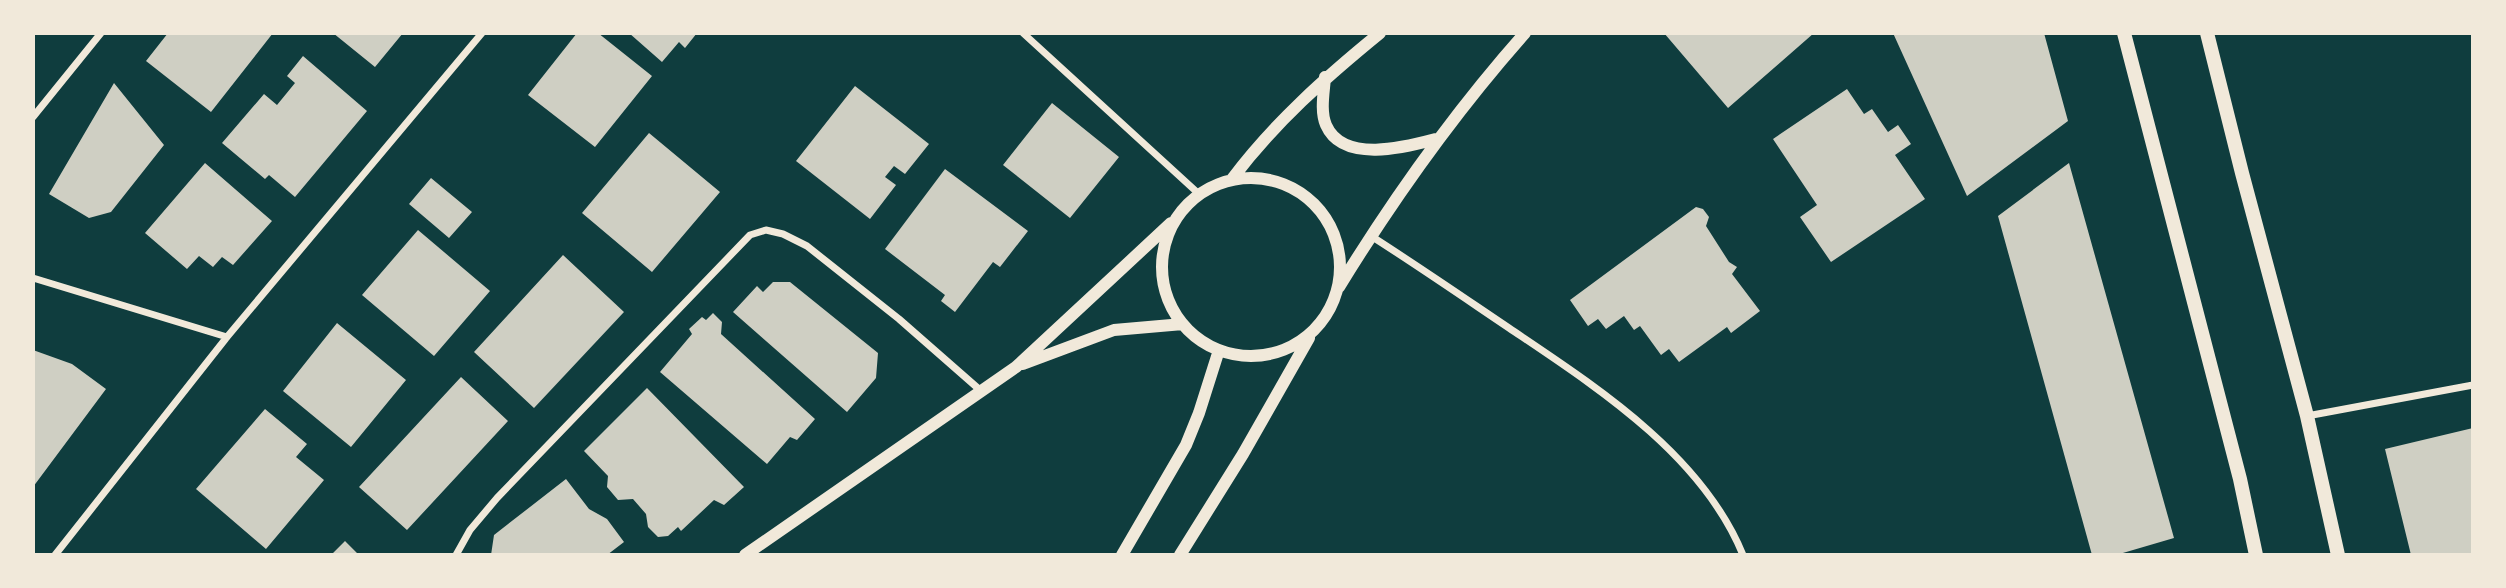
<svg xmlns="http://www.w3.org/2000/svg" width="2506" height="588" font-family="Lato,sans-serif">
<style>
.building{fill:#cfcfc3}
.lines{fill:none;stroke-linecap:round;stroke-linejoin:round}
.minor{stroke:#f1e9da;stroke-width:7}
.tertiary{stroke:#f1e9da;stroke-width:12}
.secondary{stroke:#f1e9da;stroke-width:14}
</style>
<rect width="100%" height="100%" fill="#0f3d3e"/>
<path class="building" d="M168,33h105l-62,79 -65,-51z
M333,33h70l-28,34z
M577,33h21l54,43 -57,71 -67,-52z
M629,33h68l-12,15 -6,-6 -17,20z
M1664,33h150l-86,75z
M1893,33h151l24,88 -101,75z
M303,56l64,55 -72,86 -26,-22 -4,4 -43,-36 42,-49 13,11 18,-22 -8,-7z
M114,83l50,62 -53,67 -22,6 -40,-24z
M855,86l74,58 -24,30 -11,-8 -9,11 11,8 -26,34 -74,-58z
M1847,89l17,25 8,-5 16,23 10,-7 13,19 -16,11 30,44 -94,63 -31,-45 17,-12 -44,-66z
M1052,103l67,54 -49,61 -67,-53z
M649,133l71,59 -68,80 -70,-59z
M205,163l67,58 -39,44 -11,-8 -9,10 -14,-11 -12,13 -42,-36z
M2069,163l105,375 -58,17h-24l-94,-339z
M945,169l83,62 -28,36 -7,-5 -38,50 -14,-11 4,-6 -60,-46z
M431,178l41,34 -23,26 -40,-34z
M1696,207l7,2 6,8 -3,9 23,36 8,5 -5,7 28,37 -29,22 -4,-6 -48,35 -10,-13 -8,6 -21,-29 -6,4 -10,-14 -18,13 -8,-10 -10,7 -18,-26z
M418,230l72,61 -56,65 -72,-61z
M563,255l61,57 -90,96 -60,-56z
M773,282h17l88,71 -2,25 -29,34 -114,-100 24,-26 6,6z
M713,313l9,9 -1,12 94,85 -18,21 -7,-3 -23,27 -107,-92 32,-38 -3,-5 13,-12 4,3z
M337,323l69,57 -55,67 -68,-56z
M33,350l39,14 34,25 -73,98z
M461,377l47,44 -101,109 -48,-43z
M647,388l97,99 -20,18 -10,-5 -33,31 -3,-4 -10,9 -10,1 -10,-10 -2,-13 -13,-15 -15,1 -11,-13 1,-11 -24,-25z
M265,409l42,35 -11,13 28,23 -58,69 -70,-60z
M2473,428v127h-62l-26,-106z
M566,479l23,30 18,10 17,23 -17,13h-116l3,-20z
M345,541l14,14h-28z"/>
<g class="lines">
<path class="minor" d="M1023,33l176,161
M33,117l68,-84
M1371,236c47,30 92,61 138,92 86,58 193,126 234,227
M33,278l194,59
M2307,416l166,-31
M55,555l172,-218 255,-304
M456,555l14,-25 27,-32 253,-263 16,-5 17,4 24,12 92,73 81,71"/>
<path class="tertiary" d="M1325,77c-1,15 -5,34 1,48 17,39 80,22 110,14
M1162 267a89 89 0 1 1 178 0a89 89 0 1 1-178 0Z
M1232,179c42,-56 94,-102 148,-146
M1339,287c56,-91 115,-174 186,-254
M1023,364l91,-34 69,-6
M745,555l271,-188 155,-144
M1122,555l64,-110 13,-32 20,-63
M1180,555l63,-101 66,-116"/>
<path class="secondary" d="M2124,33l116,446 16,76
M2207,33l35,140 65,243 31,139"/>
</g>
<rect width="2506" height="588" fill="none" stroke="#f1e9da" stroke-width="70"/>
</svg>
